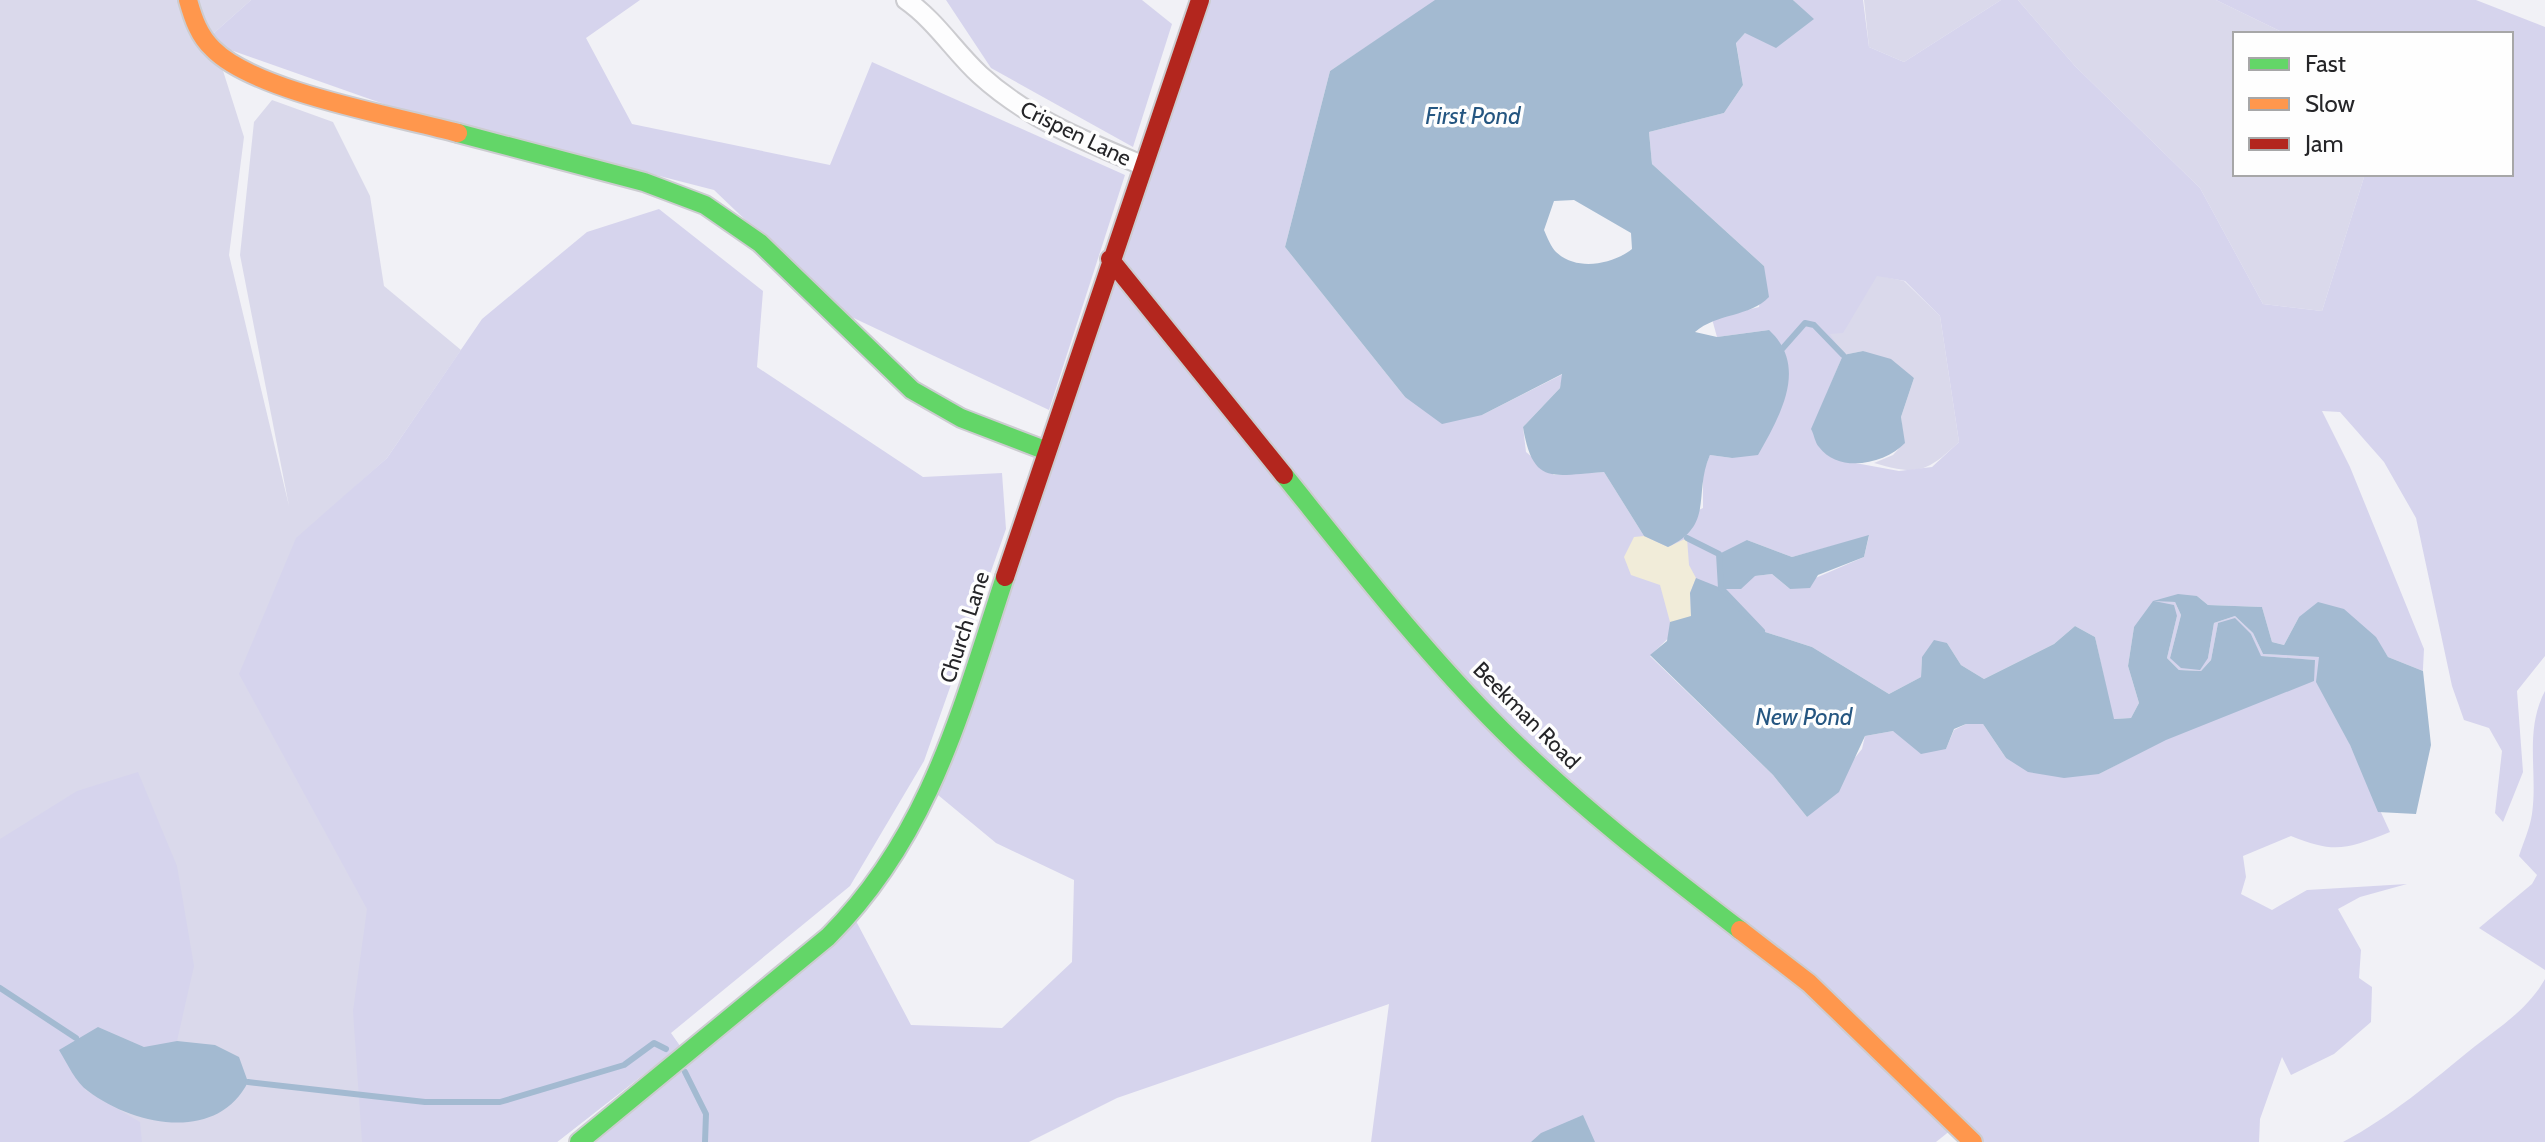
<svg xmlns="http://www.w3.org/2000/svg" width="2545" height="1142" font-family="Cabin,sans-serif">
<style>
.green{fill:#dad9eb}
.forest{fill:#d6d4ed;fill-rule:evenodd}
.sand{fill:#f1ecd9}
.water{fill:#a3bad1;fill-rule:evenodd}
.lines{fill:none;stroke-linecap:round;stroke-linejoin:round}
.stream{stroke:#a3bad1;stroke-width:6}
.street-casing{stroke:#ccccd0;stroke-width:22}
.fast-casing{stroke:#ccccd0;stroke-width:22}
.slow-casing{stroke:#ccccd0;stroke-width:22}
.jam-casing{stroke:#ccccd0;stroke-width:22}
.street{stroke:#fdfdfe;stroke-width:18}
.fast{stroke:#63d668;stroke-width:18}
.slow{stroke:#ff974d;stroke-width:18}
.jam{stroke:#b3261e;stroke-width:18}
.labels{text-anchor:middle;stroke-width:7;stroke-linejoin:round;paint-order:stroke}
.street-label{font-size:22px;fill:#252528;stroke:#fefefe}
.water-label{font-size:24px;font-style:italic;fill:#255681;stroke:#fefefe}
</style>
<rect width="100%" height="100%" fill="#f1f1f6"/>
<path class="green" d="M0,0h251l-46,41 14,17 25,79 -15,118 60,251 -49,-251 14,-133 18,-22 61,22 37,74 14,90 77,64 -74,108 -90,81 383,507 -123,96h-557z
M1864,0h137l-97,62 -35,-15z
M2018,0h198l70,34h-51v140h130l-43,137 -59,-7 -63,-116 -125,-122z
M1877,275l27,6 36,35 19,126c-32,30 -41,34 -85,21l19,-8 11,-12 -3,-26 13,-39 -51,-27 -20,4 -14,-21z"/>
<path class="forest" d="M251,0h389l-54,38 46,86 198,41 42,-103 253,113 -76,235 -206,-97 -129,-123 -316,-81 -193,-68z
M946,0h196l30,24 -39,123 -142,-79z
M1200,0h237l-107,71 -45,176 120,150 77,18 81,-41 -3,14 -37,39 3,25 28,23 50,-3 40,64 59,-28v-36l7,-17 22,3 37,-128 -52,7 -5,-18 47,-12 5,-41 -112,-102 -3,-32 75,-19 19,-28 -7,-43 9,-9 68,-14 -20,-19h70l6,47 35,15 97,-62h17l57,66 125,122 63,116 59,7 43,-137h146v-140h-225l-70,-34h260l69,27v629l-28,35 6,81 -20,50 -8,-9 7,-62 -13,-23 -25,-8 -12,-34 -36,-168 -32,-56 -44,-50 -18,-1 28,56 74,182 -2,39 1,-17 -35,-14 -13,-20 -76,-20 -15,28 -12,-3 -10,-35 -54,-2 -11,-9 -41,4 19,2 6,13 -11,43h38l6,-35 21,-7 18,17 10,21 56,3 31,88 40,87c-43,17 -55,22 -99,4l-48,20 3,21 -5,17 31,16 35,-20 100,-6 -47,13 -22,12 23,41 -2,28 13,9 -1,35 -37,32 -43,21 -9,-18 -22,62 -1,23h-286l-17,-16 -20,16h-565l18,-138 -272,94 -88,44h-433l260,-221 55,104 91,3 70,-66 2,-82 -78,-37 -64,-53zM1877,276l28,5 35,35 19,126 -27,25 -33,4 -60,-11 -27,-31 31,-74 -13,-21 13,-1zM1869,536l-5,21 -74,32 -18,-15 -17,2 -8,-36 45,17zM1721,588l41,43 50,16 77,47 32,-17 1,-20 25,-14 14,22 23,14 70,-35 21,-18 20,11 18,82 18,-1 8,-15 -11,-37 6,-39 43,-11 -10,42 12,12 22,1 10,-11 7,-37 33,11 9,22 55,4 -216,114 -93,-16 -23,-34h-17l-12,6 -8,19 -53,-18 -28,5 -3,13 -55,68 -34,-42 -123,-119 41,-40 -1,-23z
M659,209l104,82 -6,76 166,110 79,-4 4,56 -82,232 -74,125 -179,147 9,13 -123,96h-195l-9,-131 14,-102 -128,-235 57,-136 91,-80 95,-139 105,-87z
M2545,691v279l-66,-42 53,-44 5,-9 -18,-19c4,-13 11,-28 13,-42 6,-41 -8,-83 13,-123z
M138,772l39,94 17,100 -17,75 -33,6 -46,-20 -13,63 55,32 2,20h-142v-303l77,-48z
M2545,979v163h-202c49,-26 88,-60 131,-95 27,-21 54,-38 71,-68z"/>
<path class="sand" d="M1644,536l24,11 19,-9 2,27 7,13 -6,15 1,23 -6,5 -15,1 -10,-37 -29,-10 -7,-18 10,-20z"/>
<path class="water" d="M1435,0h358l21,19 -38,29 -31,-15 -9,10 7,42 -19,28 -75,19 3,32 112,102 5,31c-19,20 -52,16 -74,35l22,5 52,-7c40,37 11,86 -11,125l-26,3 -22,-3c-17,38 5,70 -42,92l-24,-11 -40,-64c-51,3 -71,15 -81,-45l37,-39 2,-14 -80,41 -40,9 -37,-27 -120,-150 45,-176zM1574,200l57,33 1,16c-19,15 -55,23 -76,3 -5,-5 -9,-15 -12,-22l10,-29z
M1863,351l28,8 23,19 -13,39 4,26c-20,21 -66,31 -86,4 -4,-4 -5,-13 -8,-18l32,-74z
M1869,535l-5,22 -46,18 -8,13 -20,1 -18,-15 -17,2 -14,13h-19l40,42 50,16 77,47 32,-17 1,-20 12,-17 13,3 14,22 23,14 70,-35 21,-18 20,11 19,82 17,-1 8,-15 -11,-37 6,-39 19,-26 25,-7 19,2 11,9 54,2 10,35 12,3 15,-28 19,-15 26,7 32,28 12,20 35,14 8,74 -15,69 -38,-2 -28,-67 -34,-63 3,-25 -56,-3 -10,-21 -18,-17 -21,7 -6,35 -8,12 -19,-2 -11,-10 11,-43 -6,-13 -21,-1 20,4 3,11 -10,42 12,12 22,1 10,-11 7,-37 17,-5 16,16 10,22 54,4 -1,21 -148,59 -67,34 -35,4 -36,-6 -22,-14 -23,-34h-17l-12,5 -8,20 -25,5 -28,-23 -28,5 -26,56 -32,25 -34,-42 -123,-120 17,-14 3,-19 21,-6 -1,-23 6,-15 25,10 -2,-34 28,-14 45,17z
M98,1027l46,20 33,-6 38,4 24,12 9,25c-30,60 -112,45 -160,9 -12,-8 -21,-28 -29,-41z
M1583,1115l12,27h-64l10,-9z"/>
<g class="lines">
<path class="stream" d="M1782,349l23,-26 9,2 29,30
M1687,538l32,16 2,34 41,43
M0,988l76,50
M685,1072l21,42 -1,28
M248,1082l177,20h75l124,-37 30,-22 12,6"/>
<g class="street-casing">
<path id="street" d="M906,0c30,21 48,51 74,75 47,43 104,66 162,90"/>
</g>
<g class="fast-casing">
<path id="fast" d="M458,133l186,49 61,23 55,38 152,147 49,28 86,33
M1284,475c70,87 139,176 218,255 74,74 156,137 238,200
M579,1142l249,-205c102,-102 133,-227 177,-360"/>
</g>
<g class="slow-casing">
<path id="slow" d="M188,0c5,18 11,36 25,49 42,43 183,67 245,84
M1740,930l69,53 164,159"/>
</g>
<g class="jam-casing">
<path id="jam" d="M1110,259l174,216
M1005,577l195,-577"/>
</g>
<use href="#street" class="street"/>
<use href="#fast" class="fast"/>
<use href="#slow" class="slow"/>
<use href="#jam" class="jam"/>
</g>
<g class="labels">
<g class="street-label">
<text transform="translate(1076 133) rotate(26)" y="8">Crispen Lane</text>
<text transform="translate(964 627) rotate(-72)" y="8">Church Lane</text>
<text transform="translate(1527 715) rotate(45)" y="8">Beekman Road</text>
</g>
<g class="water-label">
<text x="1473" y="124">First Pond</text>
<text x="1804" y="725">New Pond</text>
</g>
</g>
<rect x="2233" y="32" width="280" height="144" fill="#fefefe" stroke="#a7a7a8" stroke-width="2"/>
<rect x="2249" y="58" width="40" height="12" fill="#63d668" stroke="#a7a7a8" stroke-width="2"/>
<text x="2305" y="72" font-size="24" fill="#252528">Fast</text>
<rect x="2249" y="98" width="40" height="12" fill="#ff974d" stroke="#a7a7a8" stroke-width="2"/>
<text x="2305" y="112" font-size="24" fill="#252528">Slow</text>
<rect x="2249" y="138" width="40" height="12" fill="#b3261e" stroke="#a7a7a8" stroke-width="2"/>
<text x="2305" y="152" font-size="24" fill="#252528">Jam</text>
</svg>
